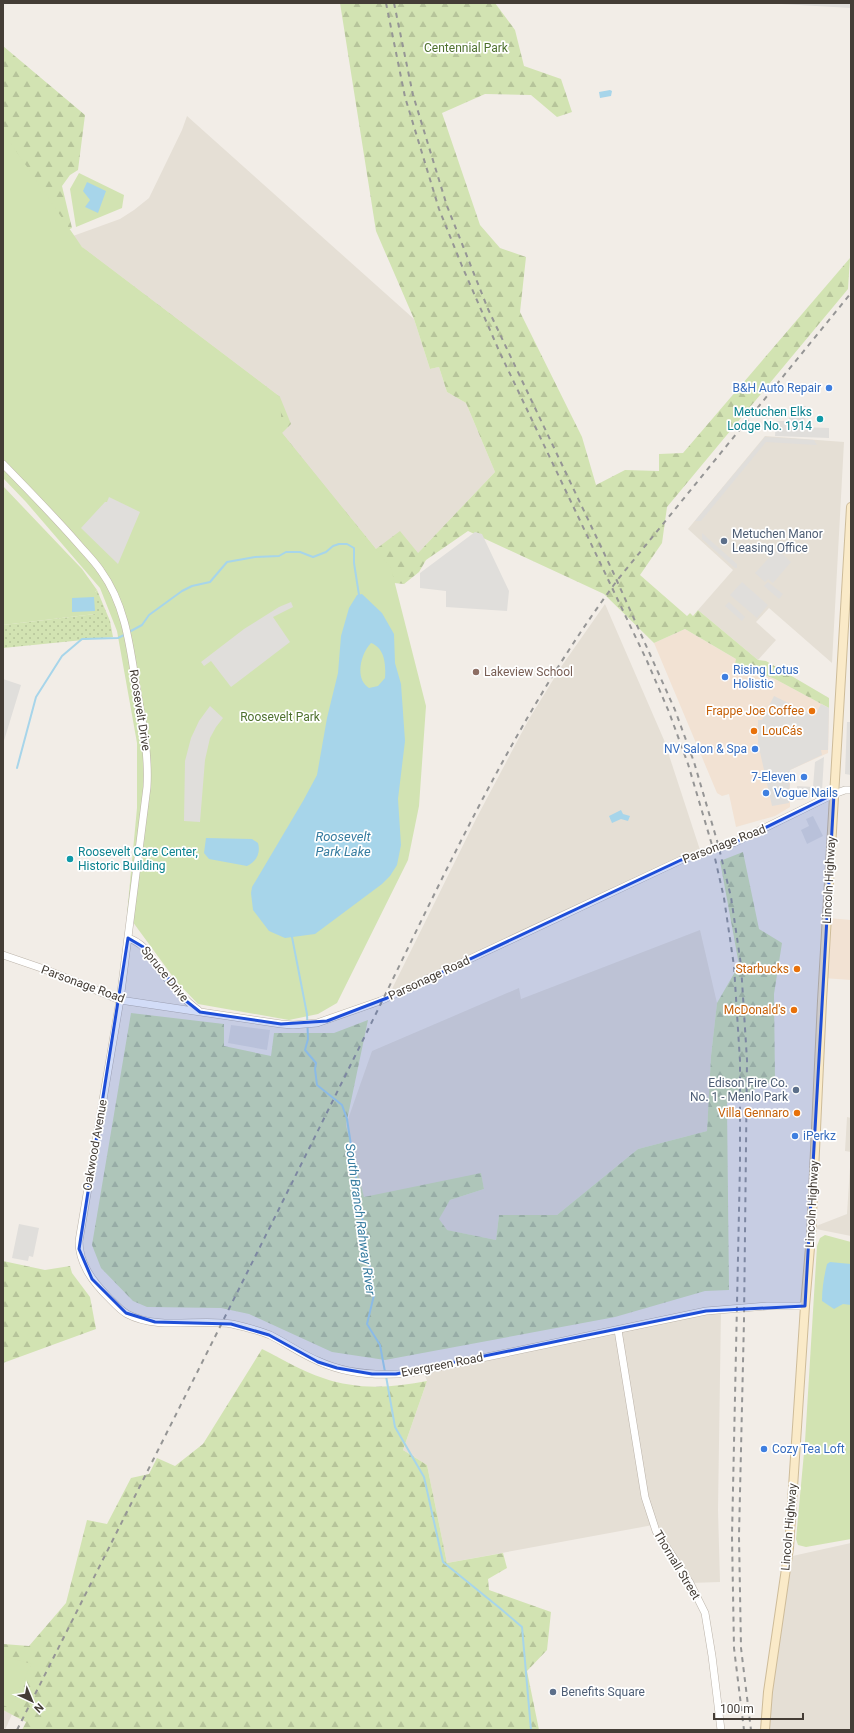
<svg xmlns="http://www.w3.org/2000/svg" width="854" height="1733" font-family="Roboto,sans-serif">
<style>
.residential{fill:#e5dfd5}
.commercial{fill:#f2e2d3}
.grass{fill:url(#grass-dots)}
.forest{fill:url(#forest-firs)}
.green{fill:#d2e3b2}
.parking{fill:#e0dedb}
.water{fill:#a7d5ea;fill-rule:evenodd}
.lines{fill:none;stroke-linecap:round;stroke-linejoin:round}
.stream{stroke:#a7d5ea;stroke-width:2}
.tertiary-casing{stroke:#bcb4aa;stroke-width:8}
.secondary-casing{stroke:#cebc99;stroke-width:10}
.tertiary{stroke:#fff;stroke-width:7}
.secondary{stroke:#faeac8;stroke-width:8}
.rail{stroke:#959595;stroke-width:2;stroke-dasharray:5 5;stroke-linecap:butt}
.marked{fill:#1d4ed8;fill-opacity:0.2;stroke:#1d4ed8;stroke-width:3;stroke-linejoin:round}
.shop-dot{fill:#3f7fe0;stroke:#fff;stroke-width:1.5}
.culture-dot{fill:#0f9aa8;stroke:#fff;stroke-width:1.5}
.service-dot{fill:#5c6f8a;stroke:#fff;stroke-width:1.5}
.education-dot{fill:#8d6e63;stroke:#fff;stroke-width:1.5}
.food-dot{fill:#e8710a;stroke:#fff;stroke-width:1.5}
.labels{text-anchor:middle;stroke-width:3.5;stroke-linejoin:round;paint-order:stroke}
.park-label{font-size:12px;fill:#4e712e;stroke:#fff}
.shop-label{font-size:12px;fill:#366cbe;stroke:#fff;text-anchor:start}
.culture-label{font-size:12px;fill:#0d838f;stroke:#fff;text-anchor:end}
.service-label{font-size:12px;fill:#4e5e75;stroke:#fff;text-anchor:start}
.education-label{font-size:12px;fill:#785e54;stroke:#fff;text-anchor:start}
.street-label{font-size:12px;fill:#443d36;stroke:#fff}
.food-label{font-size:12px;fill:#c56008;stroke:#fff;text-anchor:end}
.water-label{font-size:13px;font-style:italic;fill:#367ca0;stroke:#fff}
</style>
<defs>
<pattern id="grass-dots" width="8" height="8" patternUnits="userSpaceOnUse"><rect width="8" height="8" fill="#d2e3b2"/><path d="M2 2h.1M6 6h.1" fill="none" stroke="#b6c49a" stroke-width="1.8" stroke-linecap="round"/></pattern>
<pattern id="forest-firs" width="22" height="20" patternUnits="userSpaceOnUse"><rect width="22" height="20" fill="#d2e3b2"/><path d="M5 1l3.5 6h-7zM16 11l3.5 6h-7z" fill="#b6c49a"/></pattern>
</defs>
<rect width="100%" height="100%" fill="#f2ede7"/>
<path class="residential" d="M187,116l227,203 16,50 9,-2 8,25 19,11 29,69 -77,81 -42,-4 -95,-116 -1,-36 -198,-150 -9,-11 47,-17 14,-9 15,-12 33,-68z
M765,436l79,6 -12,221 -63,-55 -13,14 20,18 -18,20 -60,-50 35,-40 -45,-41z
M605,604l59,136 37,113 -312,142 87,-176 53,-100 32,-52z
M700,930l17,73 -6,53 -4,75 -69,18 -81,66h-58l-3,25 -50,-10 -8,-11 12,-19 34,-11 -3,-15 -117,24 -18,-73 26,-74 147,-63 2,11z
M847,1117l4,1v118l-40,-8 36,-14 4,-62 -6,-1z
M721,1309l-3,201 2,72 -30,1 -37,-58 -206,38 -20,-98 -24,-15 24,-69 -4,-11z
M851,1543v187h-86l23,-173z
M3,1710l9,4 -7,16h-2z"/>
<path class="commercial" d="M685,629l51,30 7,9 32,11 54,29 -1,45 -38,17v37l-15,9 -39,11 -7,-33 -7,2 -5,-3 -63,-150z
M828,918l23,2v60l-28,-2z"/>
<path class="grass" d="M97,590l13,31 3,16 -110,11v-23l92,-11v-22z"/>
<path class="forest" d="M340,3h155l20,27 9,36 37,13 11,33 -15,5 -26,-22 -46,-1 -43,19 38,112 20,23 26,9 -6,55 62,125 14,48 29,-15 34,1v-17l24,-1 167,-195 -2,31 -181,218 -5,36 -22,32 47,41 3,-3 3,3 5,-6 60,50 8,1 63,37v10l-54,-29 -40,-15 1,-5 -51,-30 -31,14 -50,-49 -136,-63 -42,29 -7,12 -15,12 -10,-1 -312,-336 198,150 11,27 -9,9 94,116 24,-18 18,22 77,-81 -29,-69 -19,-11 -8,-25 -9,2 -16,-50 -38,-88z
M3,46l82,69 -7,55 -8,5 -8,11 10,42 -18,8 -51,-48z
M743,852l16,77 23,14 -8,51 1,86 -48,23 2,187 -24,1 -90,26 -230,43 -53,-8 -83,-38 -28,-6 -74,-1 -14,-6 -32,-33 -9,-23 39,-232 93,11v22l47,10 3,-23h60l34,-13 -22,105 18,72 117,-24 3,16 -34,11 -11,19 8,11 49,10 3,-25h58l81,-66 69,-18 4,-75 6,-53 22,-38 -19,-104z
M3,1261l42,9 25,-4 2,7 18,24 6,32 -93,34z
M262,1349c20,10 40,22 61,29 34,12 69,10 104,3l-24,69 24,15 20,98 56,-10 4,15 -19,11 1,11 62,22 -4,38 -20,21 12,59h-517l4,-8 -23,-12v-66l26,2 37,-43 21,-83 20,4 24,-46 18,-4 8,-16 18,8 28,-22z"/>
<path class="green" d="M3,132l79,115 198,150 2,36 109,135 35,138 -7,100 -11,54 -71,143 -19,11 -29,6 -91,-16 -22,-23 -49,-67 10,-106v-65l-20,-112 -17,-43 -74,-86 -23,-24z
M79,173l45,22 -2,13 -46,19 -6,-38z
M3,486l79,83 15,21 -2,2v22l-92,11z
M825,1235l26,7v297l-45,8 -8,-2 -2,-6 9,-97 12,-196 3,-8z
M3,1656l29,8 -23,44 -6,-3z"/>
<path class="parking" d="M781,3h70v5l-70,-4z
M790,405l16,1 -1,19h-5v2l29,1v10l-54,-2 1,-15h12v5h6l-5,-1z
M765,437l49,3 3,5 -51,-3 -65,79h-6z
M109,497l31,15 -22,52 -37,-36 24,-26h2z
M475,532l7,2 27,57 -2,20 -61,-4v-16l-26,-3v-15z
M702,533l35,31v4h-2l-33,-29z
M777,549l14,13 -18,21 -5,-4 -3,3 -10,-9z
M742,582l26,23 -11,13 -27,-23z
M768,582l15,12 -4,5 -15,-13z
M291,602l2,5 -20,10 17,25 -59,45 -20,-26 -7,5 -3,-4 43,-33 35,-22z
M729,602l16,15 -3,4 -17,-15z
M3,679l18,6 -18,59z
M774,696l41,20 6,-12 8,4 -1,42h-7l1,5 -32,15 -1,33 -17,3 -14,-63v-23h4z
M210,706l13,12 -7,9 -6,11 -5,22 -5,62 -16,-1 1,-60 6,-23 8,-17z
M847,722h4v53l-6,-1z
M824,757l-2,34 -16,8 -9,1v-14l16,1 2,-25z
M813,816l10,20 -16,8 -6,-14 8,-4 -3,-7z
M231,1025l39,5 -3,20 -39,-7z
M19,1224l20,4 -6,29 -4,-1 -1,5 -16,-3z"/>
<path class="water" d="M610,90l2,1 -1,5 -11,2 -1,-6z
M87,182l19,9 -8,22 -13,-6 5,-7 -7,-9z
M362,594l20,19 12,21 1,29 6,21 4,57 -7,58 3,46 -4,20 -7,11 -8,8 -67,50 -30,4 -16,-7 -16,-21 -2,-17 1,-6 51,-86 14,-26 10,-57 11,-45 3,-37 8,-28 8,-13zM371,643c14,5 15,22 14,35l-7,8 -9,2c-15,-9 -8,-35 2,-45z
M94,597l1,14 -23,1v-14z
M621,810l2,4 7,2 -2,5 -7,-2 -9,4 -3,-7z
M206,838l46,1 6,4c3,10 -2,19 -11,23l-38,-7 -5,-6z
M830,1262l21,2v41l-8,-1 -9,5 -12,-8c0,-12 2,-25 5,-37z"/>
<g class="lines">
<path class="stream" d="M129,632l13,-7 7,-10 33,-24 10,-5 18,-4 17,-20 28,-5 24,-1 7,-4h14l13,5 13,-5 7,-6 6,-2h8l7,4v15l5,32
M17,768l19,-71 26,-41 20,-17 36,-1 8,-4
M292,937l15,77 1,25 -3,11 11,13 -1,6 2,16 25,20 5,14 27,176 -7,29 13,21 5,27
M386,1376l9,51 29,50 19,85 58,47 21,18 9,103"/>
<g class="tertiary-casing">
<path id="tertiary" d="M3,464c26,27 52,53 77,82 7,8 15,16 21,25 24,33 29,75 35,114 6,34 13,68 11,102l-27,213 -41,241c0,23 14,41 30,57 5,5 11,12 18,16 32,17 71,4 105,10 13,3 26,6 38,11 16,8 31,19 48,26 28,13 62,15 92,12l296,-62 61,-5h38
M128,938c17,5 24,21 34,34 11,14 22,28 36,38
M3,955l41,14 76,31 161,24 12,1 24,-2 63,-22 301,-141 55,-18 98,-48 11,-4h6
M618,1330l27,167 11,34 34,52 15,30 7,43 9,74"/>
</g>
<g class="secondary-casing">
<path id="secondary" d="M765,1730l3,-38 21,-144 16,-242 6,-70 11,-235 29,-494"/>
</g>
<use href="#tertiary" class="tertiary"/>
<use href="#secondary" class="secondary"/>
<path class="rail" d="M386,3l19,94 34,112 23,57 38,87 147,308 22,51 19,52 24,81 12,53 10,68 6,95v103l-8,372 2,112 10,82
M394,3l19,92 34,111 41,103 125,263 62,138 19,52 24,82 13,53 10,68 6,95 -3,260 -5,216 2,112 10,82
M17,1730c113,-224 226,-448 337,-672 82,-164 155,-333 265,-480l232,-285"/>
</g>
<path class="marked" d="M834,794l-29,512 -99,5 -310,63h-24l-35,-6 -19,-6 -49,-27 -38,-11 -76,-2 -29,-9 -34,-34 -13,-30 49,-311 17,10 40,52 15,12 81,12 46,-3 60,-23 294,-138 55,-18z"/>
<g class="shop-dot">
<circle cx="829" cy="388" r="4"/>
<circle cx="725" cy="677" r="4"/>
<circle cx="755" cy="749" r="4"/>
<circle cx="804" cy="777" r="4"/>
<circle cx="766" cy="793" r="4"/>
<circle cx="795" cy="1136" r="4"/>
<circle cx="764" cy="1449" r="4"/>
</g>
<g class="culture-dot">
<circle cx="820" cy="419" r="4"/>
<circle cx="70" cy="859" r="4"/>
</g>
<g class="service-dot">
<circle cx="724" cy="541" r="4"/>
<circle cx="796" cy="1090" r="4"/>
<circle cx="553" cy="1692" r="4"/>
</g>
<circle class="education-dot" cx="476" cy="672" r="4"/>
<g class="food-dot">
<circle cx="812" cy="711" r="4"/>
<circle cx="754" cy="731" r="4"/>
<circle cx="797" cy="969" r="4"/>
<circle cx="794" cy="1010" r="4"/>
<circle cx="797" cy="1113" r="4"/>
</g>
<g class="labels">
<g class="park-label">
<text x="466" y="52">Centennial Park</text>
<text x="280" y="721">Roosevelt Park</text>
</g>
<g class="shop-label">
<text x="821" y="392" text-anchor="end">B&amp;H Auto Repair</text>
<text x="733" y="674">Rising Lotus<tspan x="733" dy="14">Holistic</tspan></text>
<text x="747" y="753" text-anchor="end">NV Salon &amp; Spa</text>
<text x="796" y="781" text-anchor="end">7-Eleven</text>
<text x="774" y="797">Vogue Nails</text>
<text x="803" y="1140">iPerkz</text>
<text x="772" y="1453">Cozy Tea Loft</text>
</g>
<g class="culture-label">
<text x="812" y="416">Metuchen Elks<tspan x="812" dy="14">Lodge No. 1914</tspan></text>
<text x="78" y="856" text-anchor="start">Roosevelt Care Center,<tspan x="78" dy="14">Historic Building</tspan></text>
</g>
<g class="service-label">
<text x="732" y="538">Metuchen Manor<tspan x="732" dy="14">Leasing Office</tspan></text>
<text x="788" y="1087" text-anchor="end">Edison Fire Co.<tspan x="788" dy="14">No. 1 - Menlo Park</tspan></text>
<text x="561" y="1696">Benefits Square</text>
</g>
<g class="education-label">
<text x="484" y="676">Lakeview School</text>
</g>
<g class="street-label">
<text transform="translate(140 710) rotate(81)" y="4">Roosevelt Drive</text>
<text transform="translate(724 844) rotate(-21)" y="4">Parsonage Road</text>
<text transform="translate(829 880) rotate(-87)" y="4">Lincoln Highway</text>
<text transform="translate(165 974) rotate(51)" y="4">Spruce Drive</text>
<text transform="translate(429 978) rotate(-25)" y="4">Parsonage Road</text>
<text transform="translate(83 984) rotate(20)" y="4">Parsonage Road</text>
<text transform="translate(95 1145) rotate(-80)" y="4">Oakwood Avenue</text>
<text transform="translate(812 1204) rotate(-87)" y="4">Lincoln Highway</text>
<text transform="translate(442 1365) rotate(-11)" y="4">Evergreen Road</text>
<text transform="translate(789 1527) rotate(-85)" y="4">Lincoln Highway</text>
<text transform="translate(677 1565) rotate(59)" y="4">Thornall Street</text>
</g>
<g class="food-label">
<text x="804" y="715">Frappe Joe Coffee</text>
<text x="762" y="735" text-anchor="start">LouCás</text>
<text x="789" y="973">Starbucks</text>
<text x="786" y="1014">McDonald's</text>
<text x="789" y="1117">Villa Gennaro</text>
</g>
<g class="water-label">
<text x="343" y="841">Roosevelt<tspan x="343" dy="15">Park Lake</tspan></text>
<text transform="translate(361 1219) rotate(82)" y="5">South Branch Rahway River</text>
</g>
</g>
<rect width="854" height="1733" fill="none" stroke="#443d36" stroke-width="8"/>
<g transform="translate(32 1701) rotate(136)" stroke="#ffffff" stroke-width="3" paint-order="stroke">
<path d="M0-3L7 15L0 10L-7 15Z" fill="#443d36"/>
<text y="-6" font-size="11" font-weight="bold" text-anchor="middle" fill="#443d36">N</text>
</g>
<path d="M714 1713v6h89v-6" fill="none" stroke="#443d36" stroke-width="2"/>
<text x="720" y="1713" font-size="12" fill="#443d36" stroke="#ffffff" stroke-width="3" paint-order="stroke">100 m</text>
</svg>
